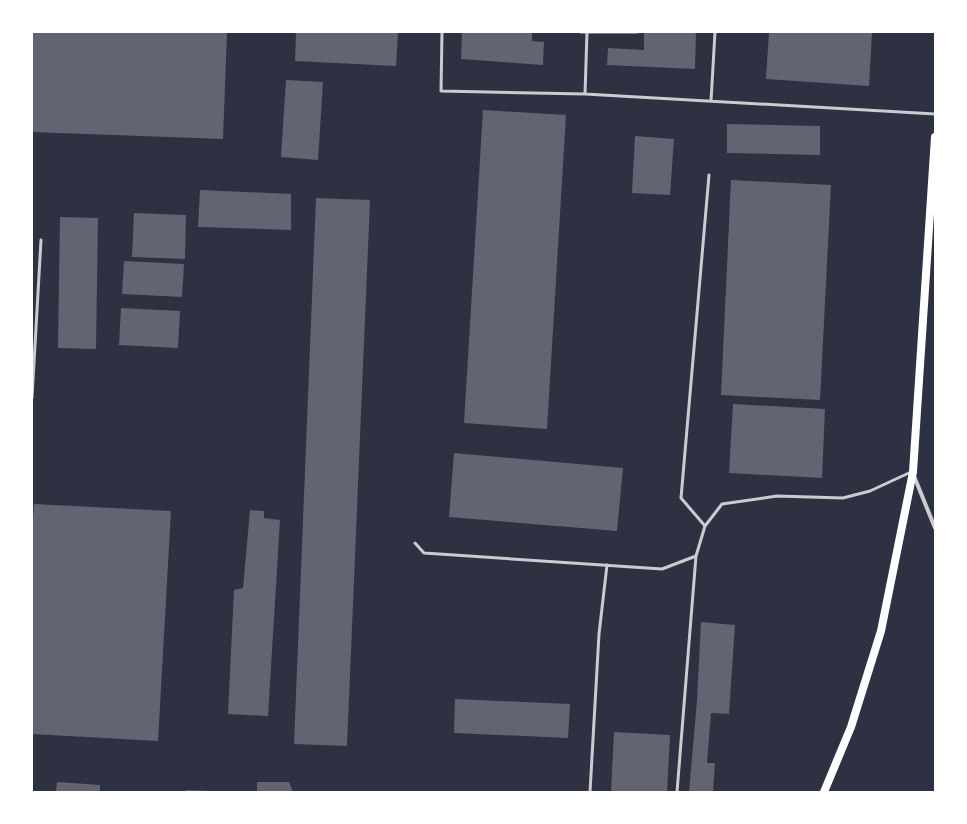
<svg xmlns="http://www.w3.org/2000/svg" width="967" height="824" font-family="'PT Sans',sans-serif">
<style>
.building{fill:#626471}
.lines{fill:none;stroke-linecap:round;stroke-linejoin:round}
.service{stroke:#caccd0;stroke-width:3}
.minor{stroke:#caccd0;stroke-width:4}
.secondary{stroke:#fff;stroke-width:8}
</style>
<rect width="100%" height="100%" fill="#2d3142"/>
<path class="building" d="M32,32h195l-4,107 -191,-7z
M296,32h102l-2,34 -101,-5z
M462,32h70v9l12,1 -1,23 -82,-6z
M644,32h52l-1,37 -88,-4 1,-17 36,2z
M769,32h103l-3,54 -103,-7z
M286,80l37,2 -5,78 -37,-3z
M483,110l83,5 -19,314 -83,-6z
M727,124l93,2v29l-93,-2z
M635,136l39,3 -4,56 -38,-2z
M731,180l100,5 -11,215 -99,-5z
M200,190l91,4v36l-93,-3z
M316,198l54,2 -23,546 -53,-2z
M134,213l52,2 -1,44 -53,-2z
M60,217l38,1 -2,131 -38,-1z
M124,261l60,3 -2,33 -60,-3z
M121,308l59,3 -2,37 -59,-3z
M733,404l92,5 -3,69 -93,-5z
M454,453l169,15 -6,63 -168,-14z
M34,504l137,7 -13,230 -126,-7v-199z
M250,510l14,1v7l16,2 -12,196 -40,-2 6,-124 9,-2z
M701,622l34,3 -6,89 -18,-1 -4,50h8l-2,29h-24l8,-91z
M455,699l115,5 -2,34 -114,-5z
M614,732l56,3 -3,57h-56z
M57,782l43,3v7h-44z
M257,782h32l4,10h-36z
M186,790l26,1v1h-26z"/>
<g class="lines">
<path class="service" d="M442,32l-1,59 144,3 350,20
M581,32h56
M585,94l2,-62
M711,101l4,-69
M32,398l9,-158
M705,526l-24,-28 28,-323
M415,543l9,10 238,16 34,-13 9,-30 17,-22 55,-8 66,2 27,-7 41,-19
M590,792l9,-158 8,-69
M677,792l19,-236"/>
<path class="minor" d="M914,476l21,52"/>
<path class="secondary" d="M824,792l27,-65 30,-96 32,-159 22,-335"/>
</g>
<rect width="967" height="824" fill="none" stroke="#ffffff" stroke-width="66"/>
</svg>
